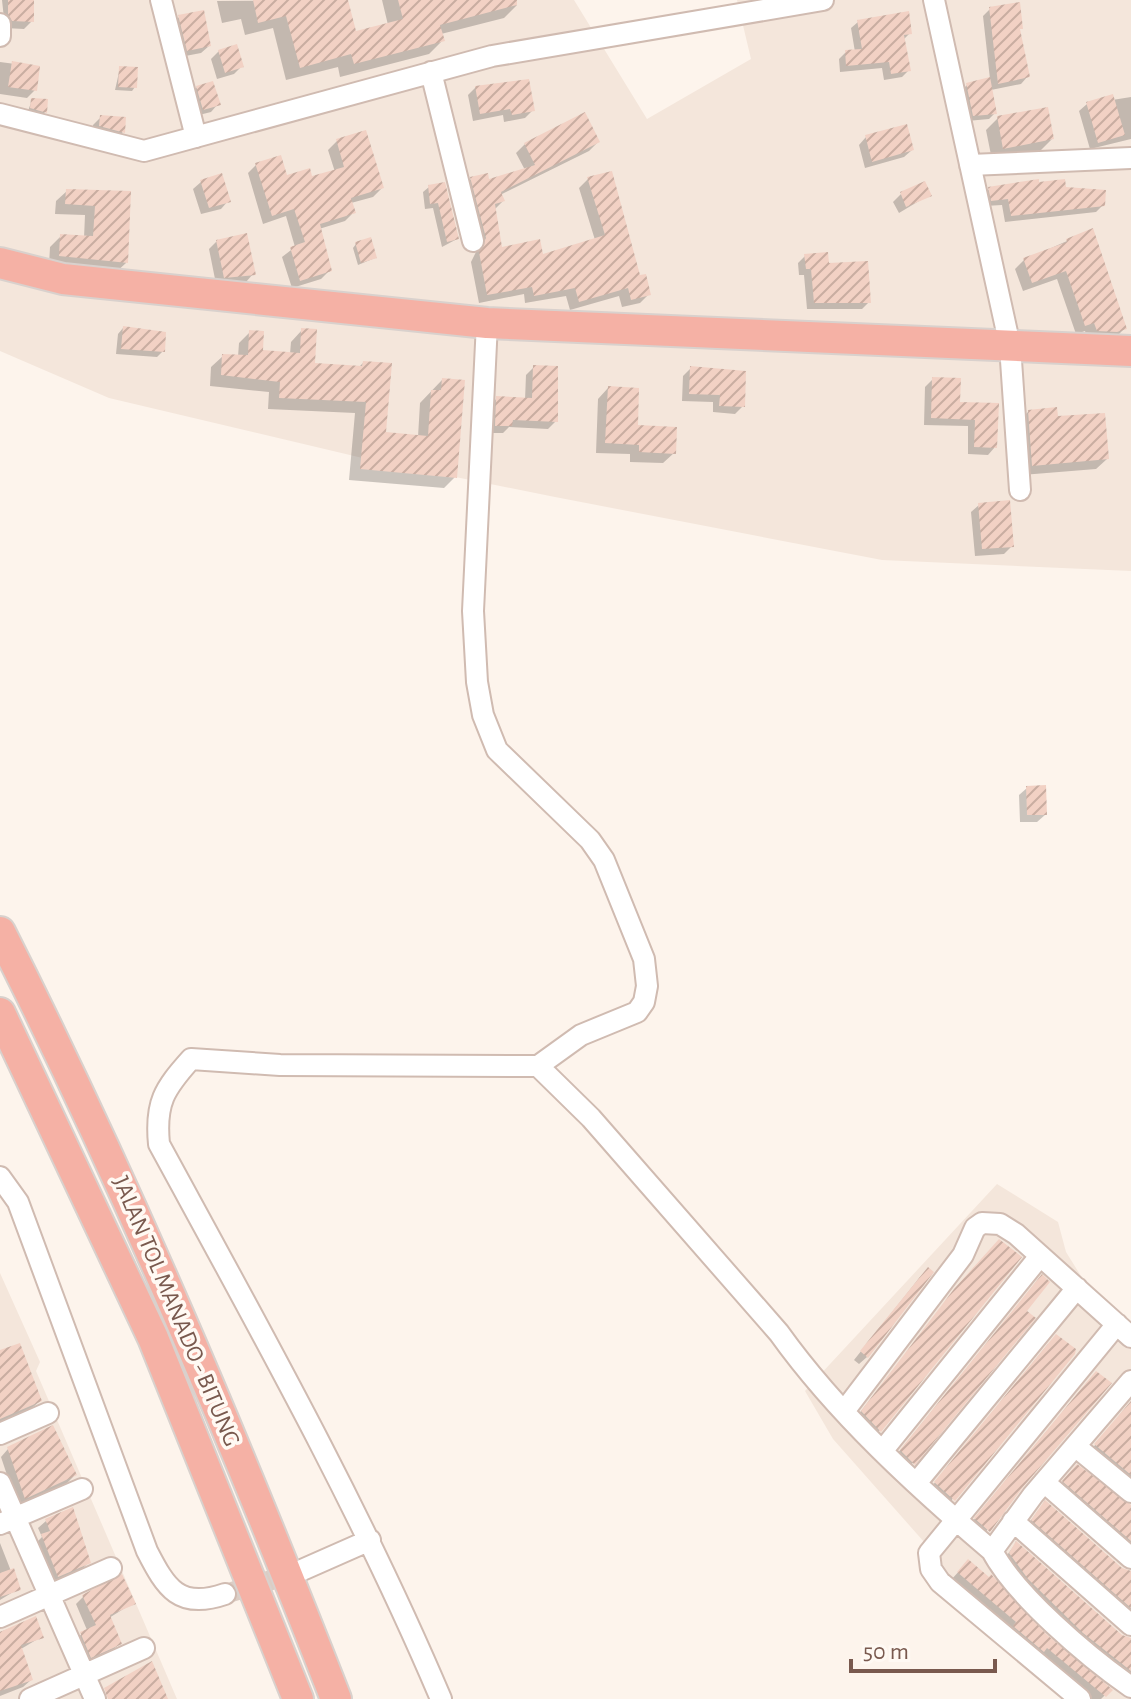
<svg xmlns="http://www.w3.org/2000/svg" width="1131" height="1699" font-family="'Alegreya Sans',sans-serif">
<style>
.residential{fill:#f4e6db}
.shadow{fill:#0003}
.building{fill:url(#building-hatch)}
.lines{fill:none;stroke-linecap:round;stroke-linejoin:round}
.minor-tunnel{stroke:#dccdc4;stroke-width:20;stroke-dasharray:20 10;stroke-linecap:butt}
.minor-casing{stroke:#d0bbb1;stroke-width:24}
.highway-casing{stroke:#d9d1cd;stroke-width:34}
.minor{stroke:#fff;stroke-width:20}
.highway{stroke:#f5b1a5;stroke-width:30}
.labels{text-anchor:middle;stroke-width:7;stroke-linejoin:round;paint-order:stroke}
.street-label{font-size:24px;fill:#79594e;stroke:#fff9f3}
</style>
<defs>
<pattern id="building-hatch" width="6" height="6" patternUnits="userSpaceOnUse" patternTransform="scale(2)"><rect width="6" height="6" fill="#f2d1c4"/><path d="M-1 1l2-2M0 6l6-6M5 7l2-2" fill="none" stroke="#c9ada1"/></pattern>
</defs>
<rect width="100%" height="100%" fill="#fdf4ec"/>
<path class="residential" d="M0,0h574l73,119 104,-60 -14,-59h394v571l-249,-11 -327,-63 -184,-37 -262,-62 -109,-47z
M997,1184l61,38 8,30 43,69 22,20v358h-40l-147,-118 -4,-21 -107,-121 -28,-48z
M0,1273l40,89 -4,9 141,328h-177z"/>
<path class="shadow" d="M2,0h30v21l-8,8 -19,-1z
M346,0l9,33 33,-8 -6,-25h134l1,5 -13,13 -63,16 1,7 -13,13 -89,23 -2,-10 -52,13 -13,-52 -28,7 -4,-16 -19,4 -5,-22z
M990,9l31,19 -3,3 10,45 -7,8 -30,6 4,23 -6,6 -22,2 -6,-30 6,-6 23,-6 -7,-63z
M179,17l30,29 -8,7 -21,4 -8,-32z
M858,22l52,11 -7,7 6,30 -7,7 -18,3 -2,-12 -42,4 -1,-13 7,-7h9l-4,-24z
M219,51l23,15 -8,8 -17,5 -6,-20z
M0,62l38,5 -3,23 -8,8 -27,-4z
M120,68l15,19 -3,4 -17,-1z
M197,87l21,17 -7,8 -16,4 -5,-21z
M476,87l57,23 -8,8 -21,4 -1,-7 -30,6 -5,-26z
M1131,97v42l-41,10 -11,-38 8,-7z
M32,100l13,12 -3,3 -14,-4z
M101,117l22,15 -8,7 -22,-6v-8z
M998,118l54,21 -12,12 -48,9 -6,-30z
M866,137l46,13 -8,7 -39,11 -6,-23z
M337,141l45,47 -9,9 -22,6 2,10 -8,8 -26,8 11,41 -9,9 -29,9 -10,-31 13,-10 -9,-31 -23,8 -15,-51 8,-8 30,12 25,2 24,-7 -7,-22z
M598,142l-9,9 -89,44 3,6 -9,9 6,39 41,7 54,-16 -16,-52 9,-9 23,-6 27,104 11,17 -9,9 -18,4 -3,-11 -49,14 -4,-14 -41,7 -1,-9 -45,9 -8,-41 7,-14 -15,-61 8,-8 16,2 38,-11 -9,-17 9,-9z
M201,182l27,19 -7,8 -20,5 -8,-25z
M443,184l14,55 -15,8 -9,-39 -8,1 -2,-17 6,-5z
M989,189h75l39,16 -7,7 -91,10 -3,-17 -17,1 -2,-10z
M67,191l62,2 -3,70 -11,10 -66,-8 1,-18 11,-11 23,2 1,-23 -30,-1 1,-13z
M901,194l28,1 -30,18 -6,-11z
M217,241l36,33 -7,8 -30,2 -7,-35z
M1067,241l57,88 -9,9 -27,2 -3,-9 -9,3 -19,-55 -34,12 -8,-22 9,-9z
M356,244l19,14 -17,7 -5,-17z
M805,256l22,10 42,36 -7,7h-55l-3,-34h-5l-1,-12z
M123,328l40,23 -6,6 -41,-3 2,-20z
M302,330l11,34 46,3 4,-4 20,71 35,3 2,-34 22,-23 13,97 -11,11 -95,-8 6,-67 -87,-4 1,-17 -59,-6 1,-19 12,-11 15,1 1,-14 11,-11 11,20 29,2 1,-12z
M534,367l22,54 -8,8 -39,-2 -6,6h-15l2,-27 7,-8 28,2 1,-25z
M691,368l52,38 -8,8 -22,-2v-10l-31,-1 1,-25z
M933,379l25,25 39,1 -2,42 -7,8 -20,-1v-28l-44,-1 1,-38z
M608,388l28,39 38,26 -11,10 -33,-1v-8l-34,-1 2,-54z
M1028,412l29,6 50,41 -11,10 -74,6 -4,-53z
M979,505l33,41 -8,8 -29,2 -4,-44z
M1027,788l18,27 -8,7h-17l-1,-27z
M975,1266l-95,164 -8,8 -18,-18z
M931,1272l-64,85 -8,7 -5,-4 66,-83z
M1034,1285l-10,26 9,7 -127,153 -13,-12z
M1048,1344l25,6 -127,157 -18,-16z
M0,1353l40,48 -8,7 -32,14z
M1088,1381l-66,104 -41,53 -13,-11z
M1131,1405v84l-43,-36z
M8,1449l67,26 -8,8 -50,22 -16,-48z
M1069,1474l62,32v49l-75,-66z
M1038,1511l84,59 9,2v50l-106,-94z
M46,1521l43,41 -8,8 -31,13 -15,-39 7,-7 -4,-9z
M0,1543l18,46 -18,11z
M1016,1543l106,94 9,2v45l-129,-122z
M961,1569l83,67 66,54 -9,9h-10l-140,-119z
M84,1596l49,7 -24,15 11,25 -8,8 -29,13 -10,-23 14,-11 -11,-26z
M35,1619l6,18 -20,12 10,31 -8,7 -23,9v-64z"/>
<path class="building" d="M8,0h26v22l-22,-1 -4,-7z
M253,0h95l8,31 47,-12 -5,-19h119v5l-77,20 5,16 -91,23 -3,-10 -51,14 -14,-52 -28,7z
M1020,2l3,27h-3l10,48 -32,7 -9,-77z
M204,10l7,36 -24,5 -9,-36z
M909,11l3,23 -8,1 7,36 -20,3 -2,-12 -43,4 -1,-16 17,-1 -5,-29z
M237,44l7,23 -19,6 -7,-23z
M12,61l28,5 -3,25 -29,-4z
M119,66l19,1 -1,21 -19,-1z
M990,77l7,37 -24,2 -7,-33z
M529,79l6,32 -23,4 -2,-6 -30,5 -5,-28z
M213,81l8,24 -18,5 -7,-24z
M1113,94l12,41 -27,8 -12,-41z
M31,98l17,1 -1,14 -17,-5z
M1048,107l6,32 -51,10 -6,-33z
M585,112l15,30 -99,50 4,9 -10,3 7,43 38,-8 3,15 62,-19 -18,-58 25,-6 28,104 6,-1 5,21 -20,5 -3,-12 -49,14 -4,-14 -41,8 -2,-9 -45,8 -8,-43 7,-14 -16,-61 18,-4 1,6 46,-14 -11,-22z
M100,115l26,2 -1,16 -26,-7z
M907,124l7,26 -42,12 -7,-27z
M366,130l18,58 -33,10 5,15 -36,11 12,47 -32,10 -10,-34 15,-5 -11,-33 -22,7 -17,-53 26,-8 6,20 23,-7 2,8 32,-9 -8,-28z
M222,173l9,29 -22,6 -9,-28z
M1039,179v3l26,-3 1,8 40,3 -1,16 -94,10 -3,-17 -17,2 -3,-14z
M925,181l7,15 -26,11 -6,-15z
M445,182l14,57 -12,3 -9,-39 -8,1 -2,-19z
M66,189l65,2 -3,72 -69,-7 1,-22 33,2 2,-30 -30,-2z
M1093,228l34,101 -10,3 -20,-1 -3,-8 -9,3 -19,-55 -34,12 -9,-25 44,-16 -1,-3z
M247,233l9,42 -32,3 -8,-38z
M371,237l6,21 -16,5 -6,-21z
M828,252l1,11 39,-2 3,42h-57l-3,-34h-5l-2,-15z
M123,326l43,6 -1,20 -44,-3z
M301,328l16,1 -2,34 47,3 1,-5 29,2 -6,69 42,4 3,-46h10l1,-12 23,2 -8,98 -97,-9 6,-67 -87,-4 1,-16 -59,-7 1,-21 26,1 1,-25 15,1 -1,19 37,3z
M533,365l25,1v56l-45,-2 -1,6h-17l1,-30 36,2z
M690,366l56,5 -1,36 -26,-1 1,-11 -31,-1z
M932,377l29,1 -1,24 39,1 -2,45 -23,-1 1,-27 -44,-2z
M608,386l31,2 -1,37 39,2 -1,27 -37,-2v-7l-34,-2z
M1057,407l1,9 47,-3 4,46 -77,7 -4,-56z
M1010,500l4,47 -32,2 -4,-46z
M1046,785l1,30h-20l-1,-29z
M999,1239l23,18 -141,175 -20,-21 93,-122z
M928,1267l6,5 -66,86 -8,-7z
M1042,1274l8,8 -23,29 9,7 -121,147 -15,-15z
M1056,1334l20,15 -1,5 -120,147 -21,-19z
M20,1343l22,58 -42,18v-69z
M1096,1371l16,12 -89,104 -33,45 -16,-14z
M1131,1401v74l-37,-31z
M53,1425l24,50 -52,24 -18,-52z
M1077,1464l54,41v36l-69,-60z
M1045,1500l77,68 9,3v37l-100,-88z
M73,1507l18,56 -33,14 -17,-43 9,-3 -5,-12z
M1016,1541l106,94 9,3v33l-48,-38 -55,-54 -19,-26z
M968,1559l21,18 2,-3 55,60 67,56 -7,7 -59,-49 -3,4 -31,-26 3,-4 -59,-50z
M14,1568l7,22 -21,7v-24z
M122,1574l14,30 -26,11 12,29 -31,14 -11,-26 16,-7 -14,-30z
M36,1616l8,22 -23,7 12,35 -33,11v-59z
M152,1661l16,38h-60l-4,-11z"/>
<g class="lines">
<path class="minor-tunnel" d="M225,1594l73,-22"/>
<g class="minor-casing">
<path id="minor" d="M161,0l35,137
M934,0l76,346 10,144
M0,36v-12
M431,72l42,169
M0,114l144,37 348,-95 331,-56
M970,165l161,-7
M538,1066l53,52 188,215c58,81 137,153 213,218
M0,1177l18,25 129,349c19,37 32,59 78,43
M1131,1381l-98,114 -41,56c24,45 96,106 139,136
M845,1410l118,-155 12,-27 7,-5 18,1 16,10 115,103
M0,1434l48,-21
M1075,1446l56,46
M883,1450l157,-194
M917,1482l160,-194
M1044,1482l87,76
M0,1483l95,216
M1013,1521l118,104
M0,1524l82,-35
M302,1570l68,-30
M0,1617l111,-49
M30,1699l114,-51
M441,1699c-81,-191 -183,-373 -282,-555 -4,-41 5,-55 32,-85l89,6 258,1 43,-31 56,-23 7,-10 3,-16 -3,-27 -40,-99 -14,-20 -93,-90 -14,-35 -6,-33 -4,-71 14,-288
M1080,1699l-140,-117 -9,-13 -2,-16 188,-229"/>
</g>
<g class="highway-casing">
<path id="highway" d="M0,263l63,16 424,44 644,28
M0,932c126,250 234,506 336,767
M0,1013l153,325 145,361"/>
</g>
<use href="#minor" class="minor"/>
<use href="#highway" class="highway"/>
</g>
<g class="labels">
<g class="street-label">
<text transform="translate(177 1311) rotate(67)" y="8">JALAN TOL MANADO - BITUNG</text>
</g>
</g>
<path d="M851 1659v12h144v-12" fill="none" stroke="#79594e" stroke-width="4"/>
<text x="863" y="1659" font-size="24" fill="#79594e" stroke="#fff9f3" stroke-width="6" paint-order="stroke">50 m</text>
</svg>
